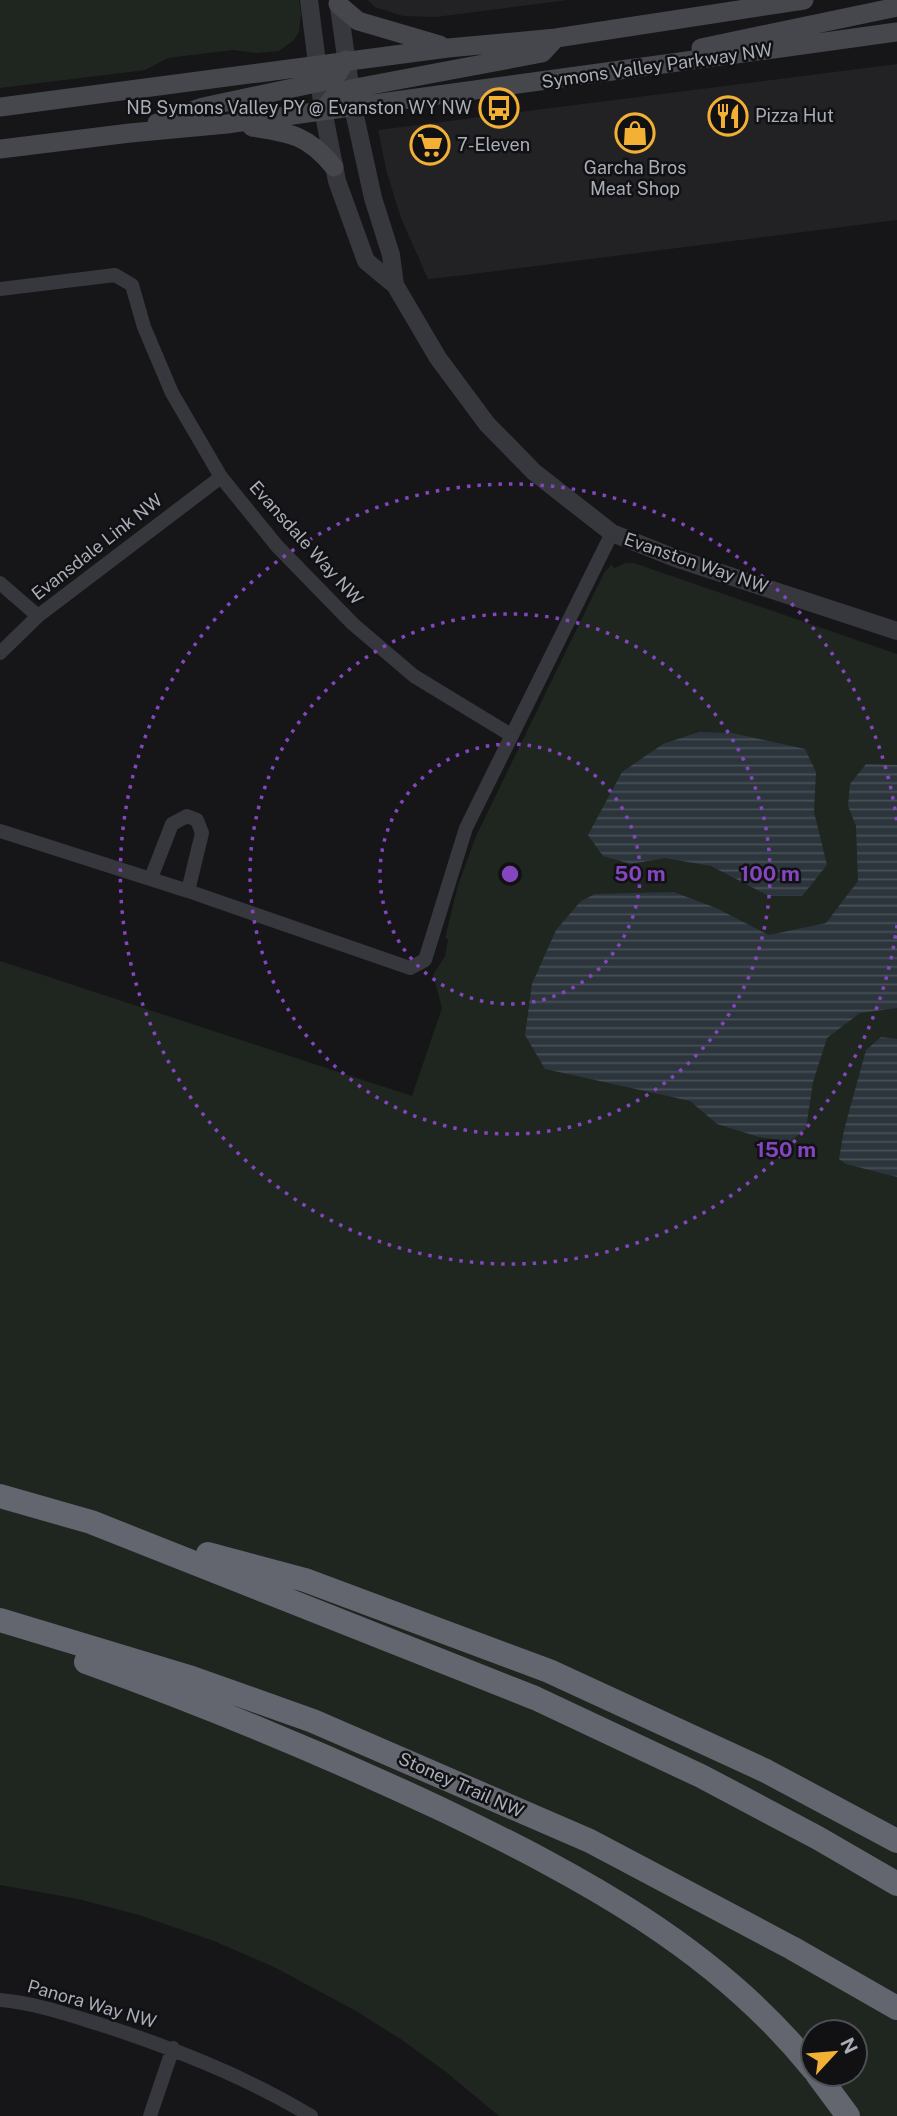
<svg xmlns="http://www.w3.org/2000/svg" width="897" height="2116" font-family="'Public Sans',sans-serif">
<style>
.built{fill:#222225}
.green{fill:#1e261f;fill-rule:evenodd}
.water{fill:url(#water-rules)}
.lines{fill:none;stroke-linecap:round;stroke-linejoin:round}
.minor{stroke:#37383d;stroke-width:14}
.tertiary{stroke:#37383d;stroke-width:18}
.secondary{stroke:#45474d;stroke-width:19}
.motorway{stroke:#63666e;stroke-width:24}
.ring{fill:none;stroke:#8446be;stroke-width:3.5;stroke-dasharray:3.5 7}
.labels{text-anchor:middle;stroke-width:5;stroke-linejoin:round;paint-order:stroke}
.street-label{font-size:18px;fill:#a8adb8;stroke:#111113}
.poi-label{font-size:18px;fill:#a8adb8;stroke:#111113;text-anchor:start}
.centre{fill:#8446be;stroke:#111113;stroke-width:3.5}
.ring-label{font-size:21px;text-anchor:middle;font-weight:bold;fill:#8446be;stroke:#111113;stroke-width:5;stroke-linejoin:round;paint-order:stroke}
</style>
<defs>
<pattern id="water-rules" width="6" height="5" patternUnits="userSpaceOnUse" patternTransform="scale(1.75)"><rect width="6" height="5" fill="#2c353c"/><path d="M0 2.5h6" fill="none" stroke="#485056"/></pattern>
</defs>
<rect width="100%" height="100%" fill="#161618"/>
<path class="built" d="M368,0h199l-131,17 -33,-1 -28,-9z
M897,64v156l-432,55 -37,4 -27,-61 -14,-45 -9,-43z"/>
<path class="green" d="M0,0h299l2,13 -2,19 -5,8 -15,11 -22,2 -24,-3 -65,8 -23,12 -145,18z
M626,563h8l263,91v1462h-398l-53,-44 -44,-32 -46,-29 -82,-44 -60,-26 -75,-26 -61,-16 -78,-14v-924l412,135 30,-88 -9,-33 12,-19 3,-17 -3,-1 13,-53 18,-49 128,-263 8,-9 2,4zM813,2032h42v42h-42z"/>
<path class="water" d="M699,732l33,1 73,16 11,23 -2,40 13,53 -25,31h-33l-58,-30 -46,-8 -34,6 -28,-8 -15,-21 34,-63 41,-28z
M866,764l31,1v243l-37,5 -33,25 -14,44 -7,47 -16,12 -31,-4 -42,-13 -27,-23 -145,-32 -20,-34 7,-51 24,-54 25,-29 14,-7 79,-2 42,16 53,27 57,-12 32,-42 -2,-55 -8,-20 2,-22z
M881,1037l16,2v138l-51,-13 -7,-5 5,-29 22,-80z"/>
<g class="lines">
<path class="minor" d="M0,289l115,-14 17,10 12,42 28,66 49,84 56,69 76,78 61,52 97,59
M0,583l38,33
M0,653l38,-37 183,-139
M0,831l188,60 222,77 15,-8 41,-132 146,-295
M151,878l21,-54 15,-8 10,4 5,13 -14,58
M0,2000c35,3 66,14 99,24 74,24 146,52 212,92
M150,2116l23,-68"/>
<path class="tertiary" d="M309,0l14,110 14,71 29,80 29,24 43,73 49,66 47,48 78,61 63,25 222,73
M338,0l15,107 20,91 18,57 4,30"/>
<path class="secondary" d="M338,4l20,17 82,24
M701,48l196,-41
M0,107l448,-59 108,-10 248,-38
M323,110l14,-17 13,-4 192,-36 14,-15
M157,123l46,-16 118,-25 17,-9 8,-13
M252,127c39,6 56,8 82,40
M0,149l130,-16 97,-9 670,-92"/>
<path class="motorway" d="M0,1496l91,26 444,176 166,78 117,62 79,46
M208,1554l97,26 244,91 217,100 131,70
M0,1620l192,58 121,43 277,120 202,107 105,60
M86,1662c122,44 240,93 357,148 137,66 273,138 370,259
M817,2074l31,42"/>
</g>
<g class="ring">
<circle cx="510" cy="874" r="130"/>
<circle cx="510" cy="874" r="260"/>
<path d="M897 925A390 390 0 1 1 897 823"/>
</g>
<defs>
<g id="bus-ring" transform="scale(2.0125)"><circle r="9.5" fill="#111113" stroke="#f2b134" stroke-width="1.5"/><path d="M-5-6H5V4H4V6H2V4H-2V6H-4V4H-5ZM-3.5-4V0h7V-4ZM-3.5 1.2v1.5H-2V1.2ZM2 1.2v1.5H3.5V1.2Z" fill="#f2b134"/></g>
<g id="restaurant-ring" transform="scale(2.0125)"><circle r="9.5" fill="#111113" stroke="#f2b134" stroke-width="1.5"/><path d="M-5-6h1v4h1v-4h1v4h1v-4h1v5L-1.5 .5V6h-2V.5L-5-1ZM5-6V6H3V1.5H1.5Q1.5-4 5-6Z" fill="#f2b134"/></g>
<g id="shop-ring" transform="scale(2.0125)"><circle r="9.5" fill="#111113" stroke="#f2b134" stroke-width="1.5"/><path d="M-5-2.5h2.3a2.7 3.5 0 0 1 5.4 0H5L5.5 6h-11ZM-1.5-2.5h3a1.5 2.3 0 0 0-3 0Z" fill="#f2b134"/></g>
<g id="supermarket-ring" transform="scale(2.0125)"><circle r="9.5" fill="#111113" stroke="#f2b134" stroke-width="1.5"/><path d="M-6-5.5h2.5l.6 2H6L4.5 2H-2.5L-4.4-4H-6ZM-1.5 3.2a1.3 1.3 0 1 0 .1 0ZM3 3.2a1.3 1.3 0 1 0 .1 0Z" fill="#f2b134"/></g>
</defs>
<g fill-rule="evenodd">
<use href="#bus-ring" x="499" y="108"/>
<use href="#restaurant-ring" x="728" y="116"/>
<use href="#shop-ring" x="635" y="133"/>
<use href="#supermarket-ring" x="430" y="145"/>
</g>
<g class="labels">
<g class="street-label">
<text transform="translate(657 66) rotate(-8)" y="6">Symons Valley Parkway NW</text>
<text transform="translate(306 543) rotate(48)" y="6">Evansdale Way NW</text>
<text transform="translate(97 547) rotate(-38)" y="6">Evansdale Link NW</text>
<text transform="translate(696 563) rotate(19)" y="6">Evanston Way NW</text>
<text transform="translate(461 1785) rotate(24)" y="6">Stoney Trail NW</text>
<text transform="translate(92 2004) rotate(16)" y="6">Panora Way NW</text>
</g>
<g class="poi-label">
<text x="472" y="114" text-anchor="end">NB Symons Valley PY @ Evanston WY NW</text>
<text x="755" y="122">Pizza Hut</text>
<text x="457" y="151">7-Eleven</text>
<text x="635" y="174" text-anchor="middle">Garcha Bros<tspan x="635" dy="21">Meat Shop</tspan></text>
</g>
</g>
<circle cx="510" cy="874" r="10" class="centre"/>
<g class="ring-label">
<text x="640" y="881">50 m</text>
<text x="770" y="881">100 m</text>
<text x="786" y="1157">150 m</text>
</g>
<g transform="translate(834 2053) rotate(64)"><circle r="33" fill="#111113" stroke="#4d4f55" stroke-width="2"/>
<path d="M0-5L12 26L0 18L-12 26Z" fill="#f2b134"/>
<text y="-10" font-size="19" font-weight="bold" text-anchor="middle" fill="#a8adb8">N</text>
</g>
</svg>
